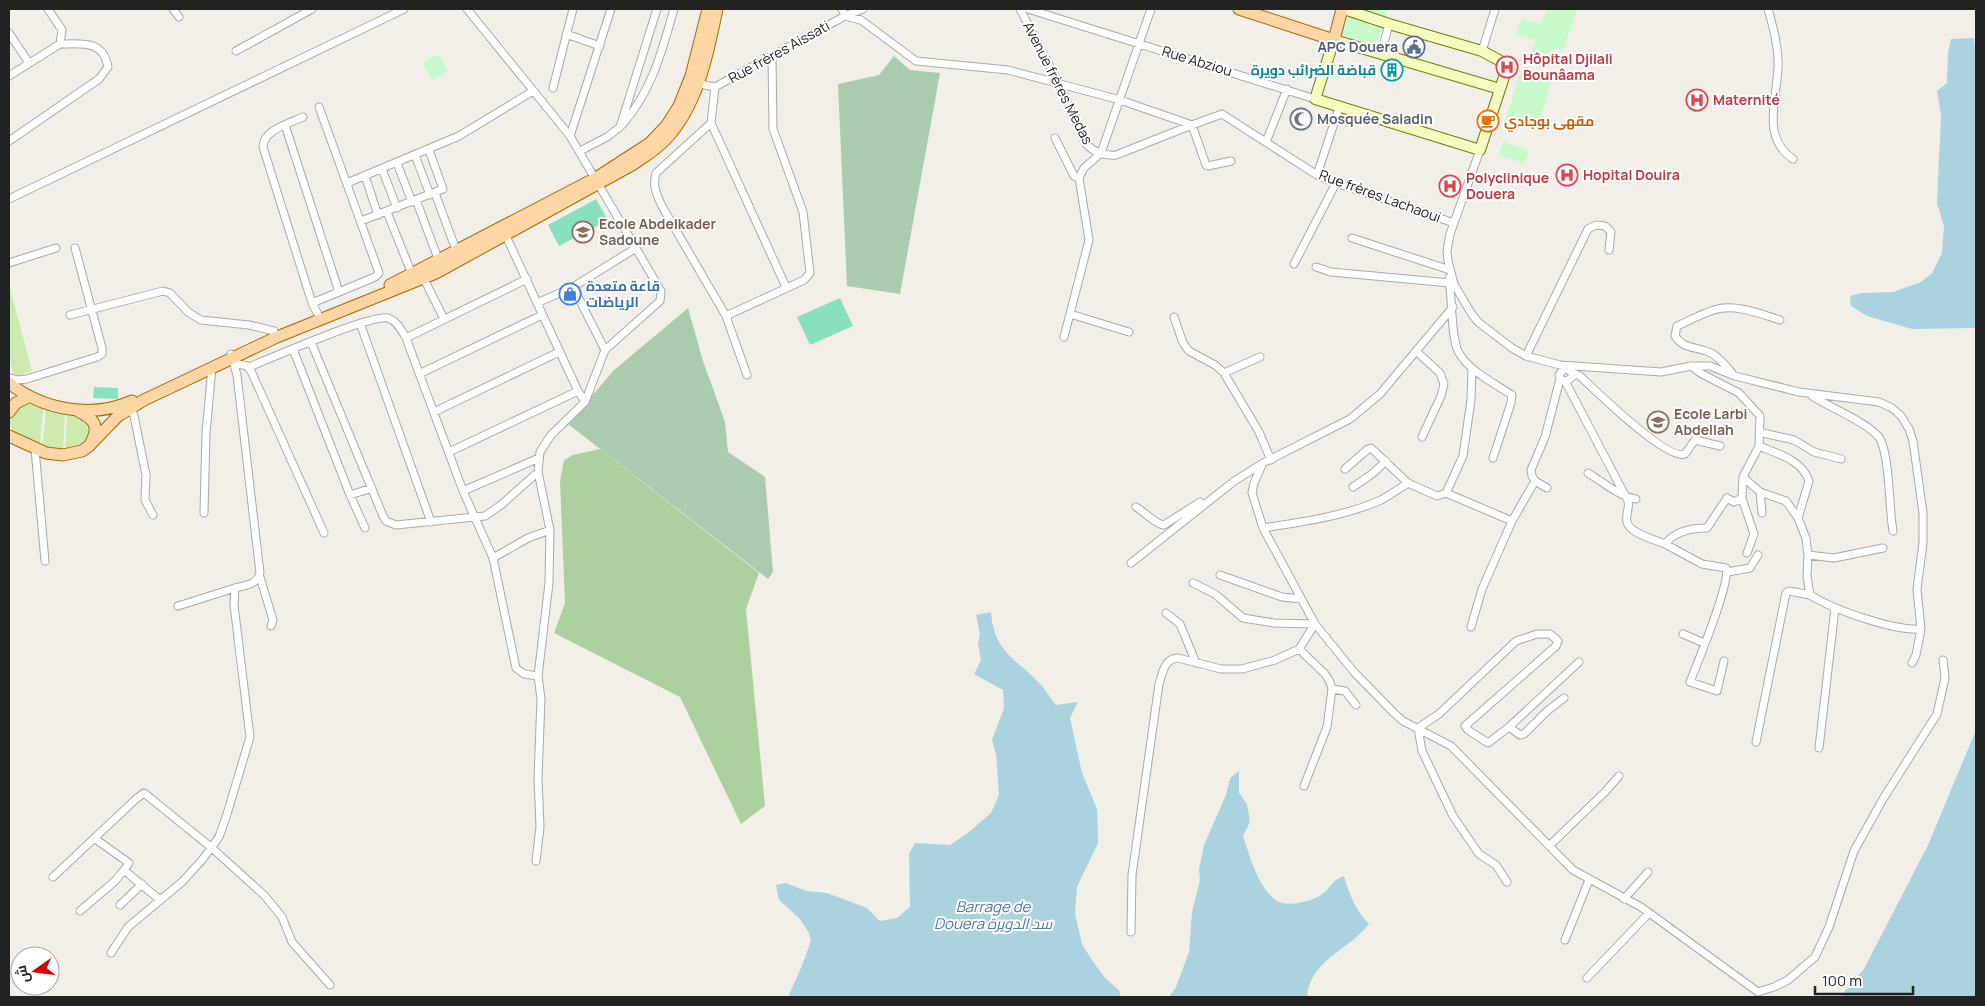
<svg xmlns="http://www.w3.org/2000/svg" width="1985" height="1006" font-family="Manrope,Cairo,sans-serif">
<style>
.grass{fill:#cdebb0}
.forest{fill:#add19e}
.cemetery{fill:#aacbaf}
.park{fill:#c8facc}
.pitch{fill:#88e0be}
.water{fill:#aad3df}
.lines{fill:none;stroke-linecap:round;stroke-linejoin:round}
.street-casing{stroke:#a9a9a9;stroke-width:9}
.secondary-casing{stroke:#707d05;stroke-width:12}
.primary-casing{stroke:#a06b00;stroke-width:13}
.street{stroke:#fff;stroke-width:7}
.secondary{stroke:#f7fabf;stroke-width:10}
.primary{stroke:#fcd6a4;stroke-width:11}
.labels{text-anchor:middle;stroke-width:4;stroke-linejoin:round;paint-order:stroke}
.service-label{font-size:14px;font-weight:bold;fill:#4e5e75;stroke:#fff;text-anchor:end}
.street-label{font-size:14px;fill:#222;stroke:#fff}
.health-label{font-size:14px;font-weight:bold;fill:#be3a42;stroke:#fff;text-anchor:start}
.culture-label{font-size:14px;font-weight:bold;fill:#0d838f;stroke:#fff;text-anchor:end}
.worship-label{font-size:14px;font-weight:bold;fill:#5b616d;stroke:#fff;text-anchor:start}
.food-label{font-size:14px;font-weight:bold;fill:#c56008;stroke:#fff;text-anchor:start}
.education-label{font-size:14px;font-weight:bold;fill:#785e54;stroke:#fff;text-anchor:start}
.shop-label{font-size:14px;font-weight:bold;fill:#366cbe;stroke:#fff;text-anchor:start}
.water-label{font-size:15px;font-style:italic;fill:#4a7aab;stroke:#fff}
</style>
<rect width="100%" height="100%" fill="#f2efe9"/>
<path class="grass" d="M9,285l23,86 -15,5 -4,-3 -4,-18z
M26,403l17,6 -3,38c-15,-8 -37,-15 -29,-36z
M46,410l19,4 -2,37 -21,-2z
M67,414l18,4 7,12 -7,13 -20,8z"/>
<path class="forest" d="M600,449l159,124 -13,36 19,197 -24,18 -61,-127 -126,-64 11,-30 -5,-122 4,-21 9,-5z"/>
<path class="cemetery" d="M894,56l16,14 30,3 -40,221 -53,-8 -9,-202 41,-9z
M688,308l15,53 22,61 3,30 37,25 8,95 -5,7 -200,-155 45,-53z"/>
<path class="park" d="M1349,9h39l-12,37 -36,-12z
M1547,9h30l-14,42 -9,-3 -8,21 -18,-6 8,-23 -20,-6 6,-16 19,6z
M439,54l9,17 -16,9 -9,-17z
M1521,71l31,10 -16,49 -31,-10z
M1503,141l26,10 -5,13 -25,-9z"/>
<path class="pitch" d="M596,199l12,21 -49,26 -11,-21z
M840,298l13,28 -43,19 -13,-28z
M94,387l24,1v11l-25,-1z"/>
<path class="water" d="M1974,38l2,16v274l-64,1 -45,-13 -16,-10 -1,-10 12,-3 31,-1 28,-10 11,-9 10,-20 2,-27 -7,-23 4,-87 -4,-25 10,-8 1,-30 3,-14z
M991,612c3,42 27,47 51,74 5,6 9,13 14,19l22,-3 -8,16 12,55 15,36 1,34 -21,44 -2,27 7,30 9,15 15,20 13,11 2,7h-333l13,-29 10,-27 -2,-8 -9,-14 -21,-19 -3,-15 10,-2 20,8 21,2 40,15 13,13 17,-3 13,-11 -1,-53 6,-11 35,2 19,-13 22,-19 8,-18 -3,-41 -4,-14 12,-32 -1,-18 -29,-16 7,-14 -3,-16 2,-11 -4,-18z
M1976,730v267h-136l24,-28 64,-124z
M1239,771v22l8,11 3,18 -7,14c7,21 14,47 30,62 11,11 36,4 48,-3 10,-6 10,-15 23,-19 6,20 11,33 25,48 -20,26 -59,36 -62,73h-138l7,-10 13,-35 3,-40 8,-32 -1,-11 5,-24 22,-50 4,-17z"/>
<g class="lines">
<g class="street-casing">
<path id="street" d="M173,9l6,8
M467,9l103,127 91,155 -1,10 -55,49 -20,52 -34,33 -11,17 -2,20 12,58 -1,53 -11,93 3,23 -3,79 2,49 -4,34
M842,9l3,7 18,-7
M1020,9l38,73 28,62c8,8 19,12 30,11l76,-30 14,40 2,1 23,-5
M1028,9l287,90
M1768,9c5,17 10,35 10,53 1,33 -19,74 15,97
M9,33l20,30
M566,34l34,12
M236,51l76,-42
M1482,51l13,-42
M1381,54l8,-30
M9,76l51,-32 2,-14 -14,-21
M694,83l21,4 130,-71 16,4 55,41 92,9 112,30 72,25 30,-11 95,61 19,8 118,40
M715,87l-4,36 75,164
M553,88l20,-79
M303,117c-13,6 -40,13 -40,30l49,156 9,17
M711,123l-55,50c-4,13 1,23 7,35l63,108 21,59
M285,125l54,167 36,-15 4,-4 -1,-3 -59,-163
M622,125c30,-34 40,-74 52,-116
M570,136l41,-127
M1055,138l19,38 5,2
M9,141l90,-62 9,-12c-5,-27 -25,-23 -48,-23
M1266,142l21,-53
M1480,150l-30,84 -3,17 1,10 6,23 17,29 7,9 34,26 14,8 34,9 101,7 30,-6h19l25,10 64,16 80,10 13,6 9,8 8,13 4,12 10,72v30l-6,46 4,40 -5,26 -4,8
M580,151l27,-14 13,-10 37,-118
M415,155l15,40
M397,163l15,39
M382,169l15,39
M1317,175l23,-70
M365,176l13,39
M347,183l112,-47 74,-45
M435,193l21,57
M9,199l395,-190
M416,200l23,61
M387,212l25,62
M361,221l82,-32 -14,-39
M506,236l72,155 7,11
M1352,238l95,31
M9,263l47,-15
M1294,264l42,-81
M1316,267l15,5 119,11
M1449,278c3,19 2,59 9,73 10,20 36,32 54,44l-1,8 -18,55
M424,279l20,40
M573,287l32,63
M312,303l27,-11
M537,303l36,-16 63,-39
M1453,307l-73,87 -30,25 -87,44 -9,20 -2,10 11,35 52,96 39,48 40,41 9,8 48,25 122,124 68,37 117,85 16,-5 14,-7 27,-23 14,-30 25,-76 29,-52 54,-85 8,-36 -2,-18
M1070,314l59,18
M70,315l93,-24 7,2 18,19 13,8 48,5 25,6
M726,316l78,-36 6,-7 -7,-61 -30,-83 -1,-73
M1174,317l9,26 6,8 26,14 9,8 35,59 12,28
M360,323l71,199
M1064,337l25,-97 -10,-62 5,-10 17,-15 50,-144
M406,338l121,-59
M311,342l72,174 3,5 10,4 89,-9 16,-11 37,-33
M293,349l57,146 15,33
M1416,351l24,22 4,11 -3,12 -19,41
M1526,356l62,-127 8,-4 9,1 6,6 -2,18
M234,363l13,3 4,5 73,162
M1691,366l11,8 37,19 21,23 -1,30 -16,31 -1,21 -8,4 -7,-4 -20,30c-15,0 -32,3 -42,16l37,20 24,4c5,14 -29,96 -36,114l27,9 7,-30
M249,367c22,-9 122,-53 139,-49 9,3 14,13 18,20l57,153 30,67 23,110 8,6 14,2
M1569,370l-5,-1 -5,6 2,5 6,1 9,-7
M1571,372l9,4c15,14 87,85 105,78l10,-14 25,6
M1224,373l36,-16
M1732,373c-6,-7 -13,-16 -21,-20 -14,-7 -27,-3 -36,-17l2,-10c12,-5 24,-12 37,-16 20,-7 47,4 66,10
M419,374l123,-59
M9,378l9,2 9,-1 70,-22 5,-3v-6l-27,-100
M1565,381l63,120c2,7 -3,14 -1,21 2,11 28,18 38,22
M1812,396c19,12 52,25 66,40 12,14 11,75 15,95
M130,405l4,11 12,59 -1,25 8,15
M434,412l125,-60
M1759,432l35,8 20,12 27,7
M1759,446c19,8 43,14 50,35l-11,37
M35,449l10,112
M449,452l129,-61
M1345,469l23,-20 3,-1 37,35 29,13 9,-3 17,-37 8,-56 1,-32
M1588,473c13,8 34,25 48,26
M1743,477l17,15 26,9 12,17 8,20 2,17 -1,21 3,19c24,15 84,36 111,34
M1353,487l19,-13 14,-13
M1547,488l-12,-7 -3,-5 -1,-6 14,-33 15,-58
M463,491l76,-33
M1760,492l2,21
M1446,493l66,28
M350,495l22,-7
M1742,498l12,36 -7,19
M1136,507c9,5 19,17 28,18l36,-23
M204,513l2,-80 6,-66
M1263,528c40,-6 82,-12 118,-28 9,-5 18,-11 27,-17
M1808,555l26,3 49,-10
M493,558l35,-20 22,-8
M1131,563l102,-81 30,-19
M1727,572l23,-4 8,-13
M1220,575l62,22 19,2
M260,577l13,43 -2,6
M178,606l57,-18
M1166,613l14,11 16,39
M1471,627l11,-38 30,-68 23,-40
M1683,634l21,9
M1299,649l26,25 5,8 2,7 -5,38 -23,59
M1332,689l13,2 11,14
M1509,727l11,8 4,-1 22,-22 18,-14
M1756,742l30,-149 3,-2 21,4
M1819,748l16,-140
M94,838l35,25 -5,7 36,30
M1549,846l56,-54 14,-16
M53,877l84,-79 7,-5 68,55 53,48 17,21 10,25 38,43
M1507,882l-11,-17 -17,-11 -26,-38 -31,-65 -4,-23 21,-14 77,-73 21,-7h13l8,7 -2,5 -91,80 3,4 20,13 21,-16 70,-65
M1624,899l24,-27
M120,905l22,-21
M80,911l35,-30 9,-11
M1131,932l1,-57 27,-191c4,-12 5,-25 19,-26l43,11h21l33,-9 24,-11 16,-25 -41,-1 -31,-5 -28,-24 -22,-11
M1565,940l24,-60
M111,953l17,-26 54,-45 20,-22 17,-23 8,-23 23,-77 -16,-132 1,-17c11,-3 22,-3 25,-15l-23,-198 -6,-21
M1587,978l62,-65"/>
</g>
<g class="secondary-casing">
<path id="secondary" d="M1344,9l45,15 93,27 26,14 -28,85 -165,-51 19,-59 166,49"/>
</g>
<g class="primary-casing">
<path id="primary" d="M1239,9l95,31 8,-31
M390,285l206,-107 54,-35 17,-18 12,-19 12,-30 17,-67
M9,383c34,27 83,36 123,18
M78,411c16,8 22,14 13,32
M9,412l7,-9 12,-6
M9,436l37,17 17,2 19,-4 7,-5 29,-30 26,-16 133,-63 159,-64 196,-108c12,-8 24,-15 34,-26 32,-34 42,-86 51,-130"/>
</g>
<use href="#street" class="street"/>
<use href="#secondary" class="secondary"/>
<use href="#primary" class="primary"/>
</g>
<defs>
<g id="civic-ring" transform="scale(1.125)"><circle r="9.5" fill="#fff" stroke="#5c6f8a" stroke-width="1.5"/><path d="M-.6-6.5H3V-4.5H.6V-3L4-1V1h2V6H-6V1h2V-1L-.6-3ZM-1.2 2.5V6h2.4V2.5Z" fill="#5c6f8a"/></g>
<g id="hospital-ring" transform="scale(1.125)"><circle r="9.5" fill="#fff" stroke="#e0444e" stroke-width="1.5"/><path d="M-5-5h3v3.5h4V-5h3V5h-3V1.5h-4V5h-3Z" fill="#e0444e"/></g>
<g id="building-ring" transform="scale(1.125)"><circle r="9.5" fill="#fff" stroke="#0f9aa8" stroke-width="1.5"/><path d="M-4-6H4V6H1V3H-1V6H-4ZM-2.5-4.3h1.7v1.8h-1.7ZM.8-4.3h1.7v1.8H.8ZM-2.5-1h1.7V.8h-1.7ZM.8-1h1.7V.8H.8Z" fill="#0f9aa8"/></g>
<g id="mosque-ring" transform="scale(1.125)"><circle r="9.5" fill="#fff" stroke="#6b7280" stroke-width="1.5"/><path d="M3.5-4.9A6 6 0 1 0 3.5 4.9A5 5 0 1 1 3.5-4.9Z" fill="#6b7280"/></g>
<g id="cafe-ring" transform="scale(1.125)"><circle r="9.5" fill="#fff" stroke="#e8710a" stroke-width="1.5"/><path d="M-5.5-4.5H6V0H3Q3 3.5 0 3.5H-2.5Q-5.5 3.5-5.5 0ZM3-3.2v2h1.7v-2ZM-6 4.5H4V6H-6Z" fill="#e8710a"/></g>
<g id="school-ring" transform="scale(1.125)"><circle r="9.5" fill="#fff" stroke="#8d6e63" stroke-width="1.5"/><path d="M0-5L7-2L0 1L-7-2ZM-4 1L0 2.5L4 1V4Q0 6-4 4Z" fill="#8d6e63"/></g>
<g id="shop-ring" transform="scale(1.125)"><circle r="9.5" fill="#fff" stroke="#3f7fe0" stroke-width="1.5"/><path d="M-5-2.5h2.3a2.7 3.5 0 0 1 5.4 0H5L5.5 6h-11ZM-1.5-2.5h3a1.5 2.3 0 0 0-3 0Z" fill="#3f7fe0"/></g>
</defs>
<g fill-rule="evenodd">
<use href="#civic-ring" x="1414" y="47"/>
<use href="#hospital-ring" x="1507" y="67"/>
<use href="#building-ring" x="1392" y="70"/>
<use href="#hospital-ring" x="1697" y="100"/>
<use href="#mosque-ring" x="1301" y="119"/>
<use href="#cafe-ring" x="1488" y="121"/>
<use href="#hospital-ring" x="1567" y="175"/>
<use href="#hospital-ring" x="1450" y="186"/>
<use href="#school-ring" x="583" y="232"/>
<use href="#shop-ring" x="570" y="294"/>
<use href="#school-ring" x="1658" y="422"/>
</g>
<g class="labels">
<g class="service-label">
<text x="1398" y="52">APC Douera</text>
</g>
<g class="street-label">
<text transform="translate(779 52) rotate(-29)" y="5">Rue frères Aissati</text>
<text transform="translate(1197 61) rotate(17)" y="5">Rue Abziou</text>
<text transform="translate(1058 83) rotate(63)" y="5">Avenue frères Medas</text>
<text transform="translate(1380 196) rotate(20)" y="5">Rue frères Lachaoui</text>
</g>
<g class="health-label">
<text x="1523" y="64">Hôpital Djilali<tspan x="1523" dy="16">Bounâama</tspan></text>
<text x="1713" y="105">Maternité</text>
<text x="1583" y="180">Hopital Douira</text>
<text x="1466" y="183">Polyclinique<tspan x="1466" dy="16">Douera</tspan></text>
</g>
<g class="culture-label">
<text x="1376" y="75">قباضة الضرائب دويرة</text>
</g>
<g class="worship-label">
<text x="1317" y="124">Mosquée Saladin</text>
</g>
<g class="food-label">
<text x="1504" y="126">مقهى بوجادي</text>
</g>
<g class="education-label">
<text x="599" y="229">Ecole Abdelkader<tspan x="599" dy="16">Sadoune</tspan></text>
<text x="1674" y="419">Ecole Larbi<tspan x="1674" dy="16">Abdellah</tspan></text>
</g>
<g class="shop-label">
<text x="586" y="291">قاعة متعدة<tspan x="586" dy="16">الرياضات</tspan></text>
</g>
<g class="water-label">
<text x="993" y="912">Barrage de<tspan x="993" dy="17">Douera سد الدويرة</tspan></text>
</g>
</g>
<rect width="1985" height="1006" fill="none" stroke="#222222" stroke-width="20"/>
<g transform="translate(35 971) rotate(256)"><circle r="24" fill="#ffffff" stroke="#a7a7a7"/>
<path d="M0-4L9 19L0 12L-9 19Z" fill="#d40000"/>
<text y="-8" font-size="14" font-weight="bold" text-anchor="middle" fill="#222222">ش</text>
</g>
<path d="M1815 986v8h98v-8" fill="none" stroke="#222222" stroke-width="2.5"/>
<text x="1822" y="986" font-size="15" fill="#222222" stroke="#ffffff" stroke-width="4" paint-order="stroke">100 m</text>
</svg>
